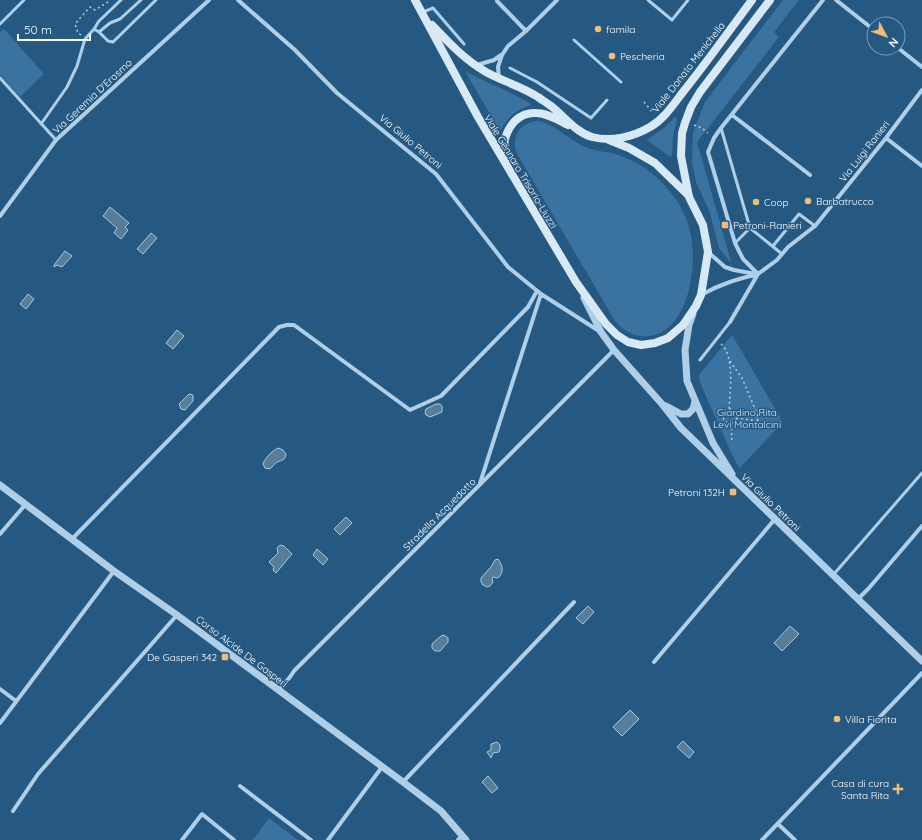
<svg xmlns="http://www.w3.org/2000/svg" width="922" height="840" font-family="Quicksand,sans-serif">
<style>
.green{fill:#3a73a0}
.water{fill:#587d99;stroke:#a3cbe7}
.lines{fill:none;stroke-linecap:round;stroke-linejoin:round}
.path{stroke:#aecfe7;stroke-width:1.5;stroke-dasharray:2 3;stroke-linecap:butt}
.service{stroke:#aecfe7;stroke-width:3}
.minor{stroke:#aecfe7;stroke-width:4}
.tertiary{stroke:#aecfe7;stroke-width:7}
.secondary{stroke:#d8e9f6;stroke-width:8}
.poi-dot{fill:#f0bd73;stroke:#265982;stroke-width:1.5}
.labels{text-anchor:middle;stroke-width:3;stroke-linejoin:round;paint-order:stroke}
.poi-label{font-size:10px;fill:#fff;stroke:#265982;text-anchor:start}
.street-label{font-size:10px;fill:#fff;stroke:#265982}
.park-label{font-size:10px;fill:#d2e6f6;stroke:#265982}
</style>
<rect width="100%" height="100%" fill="#265982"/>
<path class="green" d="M783,0h16l-25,32 5,5 -82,105 34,119v2l-12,-15 -10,-38 -13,-28 -4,-20 1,-30 12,-30z
M4,29l40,45 -24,23 -20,-22v-43z
M467,72c21,11 43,20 63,31l1,2c-18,7 -21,10 -31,26l-34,-58z
M675,117l2,2 -4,18 -1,18 -2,2 -23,-17 17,-12z
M536,121c17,0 36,23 55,28 7,2 14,3 21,4 11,3 23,9 33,15 21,15 39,37 45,63 8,32 0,99 -40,105 -15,2 -26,-5 -35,-15l-99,-169c-4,-15 3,-28 20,-31z
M732,335l51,87 -43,46 -4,-5 -28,-62 -8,-19 -1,-7z
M269,818l29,22h-45z"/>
<path class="water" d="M110,207l19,16 -4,4 3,3 -7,9 -7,-6 3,-5 -14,-12z
M151,233l6,5 -14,16 -6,-5z
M65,251l7,5 -10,11 -5,-2 -3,2v-2z
M28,294l6,5 -8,10 -6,-5z
M177,330l7,6 -11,13 -7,-6z
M189,394l4,1v6l-8,9 -4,-1 -2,-5z
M436,404h4l2,2v6l-12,5 -4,-2 -1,-4 1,-2z
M278,448l5,2 3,4c-1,7 -4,6 -9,8 -2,1 -5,5 -7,7l-5,-1 -2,-4c2,-6 9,-13 15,-16z
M346,517l6,6 -12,12 -6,-6z
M280,545l4,1 8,8 -16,19 -3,-3 1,-3 -5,-5 9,-9 -1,-5z
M317,549l11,10 -5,6 -10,-10z
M498,559c5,6 6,14 0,19l-5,-1 -1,1 1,4 -3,4 -3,1 -4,-2 -2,-3v-4l10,-11 4,-7z
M588,606l6,6 -11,12 -7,-6z
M790,626l9,8 -17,17 -8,-8z
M444,635l4,3v4l-8,9h-5l-3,-3v-4l9,-8z
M630,710l9,9 -17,17 -9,-9z
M683,741l11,11 -5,6 -12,-11z
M497,742l3,3v4l-1,3 -6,1 -2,5 -4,-6 4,-2v-6z
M488,776l10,12 -6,5 -10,-11z"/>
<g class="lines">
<path class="path" d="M81,35l-3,-2 -3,-9 15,-17 5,3 13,-8 2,-2
M644,102l9,11
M694,125l8,3 6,5
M721,344c14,12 9,48 8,66
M730,361l12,17 16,38 -1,10
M723 416a7 7 0 1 1 14 0a7 7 0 1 1-14 0Z
M736,418l22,3
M731,423l1,20"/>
<path class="service" d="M648,0l24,20 16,-20
M423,12l10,-4 31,36
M0,24l24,-24
M94,29l5,-8 22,-21
M99,32l9,9 5,1 43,-42
M574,40l47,42
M510,68l27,14 54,36 16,-18
M0,78l56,62
M41,124l26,-37 10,-21 8,-27 9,-10 5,3 11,-9 10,-4 21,-19
M721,128l29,100 32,26
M735,243l15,-15
M773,246l26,-32 16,12
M700,360l30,-38
M834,574l88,-101"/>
<path class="minor" d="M238,0l57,50 42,43 99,81 72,93 33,27 58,37
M836,0l38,30
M497,1l29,30
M898,48l24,19
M477,65l17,-5 7,-5
M499,78l-1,-11 4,-12 6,-9 18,-15 31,-31
M732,115l78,60
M886,138l36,28
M0,216l56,-76 153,-140
M708,252l17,15 9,3 22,4
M758,274l-15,-15 -8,-16 -27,-91 6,-14 7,-10 102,-128
M701,295c19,-11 37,-16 57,-21
M730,322l28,-48 19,-14 11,-13 27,-21 71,-88 36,-48
M480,483l61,-189
M0,534l25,-29
M72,539l207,-212 8,-2h7l116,85 31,-14 87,-89 9,-16
M858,599l11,-11 53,-62
M654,662l121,-143
M0,689l16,12
M278,691l12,-14 4,-6 320,-321
M0,723l114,-152
M403,782l171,-180
M240,786l71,54
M13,811l25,-37 139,-159
M778,824l17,16
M182,840l20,-26 32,26
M328,840l54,-73
M458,840l4,-5
M762,840l160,-167"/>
<path class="tertiary" d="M584,298l17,34 13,18 48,54 19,24 241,233
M693,314l-4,11 -4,25 2,31 26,62 19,31
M666,406l15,8h7l5,-5 2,-8
M0,485l114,86 63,44 226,167 38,29 25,29"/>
<path class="secondary" d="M415,0l63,117 98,165 30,42 11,11 11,7 13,3 14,-2 13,-5 15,-13 13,-19 5,-11 7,-43 -5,-27 -14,-28 -8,-41 1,-23 3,-10 6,-16 9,-15 70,-92
M432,25c17,18 33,35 54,47 18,10 35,14 52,25 4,3 9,6 13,9 13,10 24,26 41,31 19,5 41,0 58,-10 14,-8 23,-22 33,-35 24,-30 46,-61 69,-92
M609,140l20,8 26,15 34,33
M509,163c-3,-8 -6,-17 -4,-24 4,-15 15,-27 31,-26 11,0 22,7 32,12"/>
</g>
<g class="poi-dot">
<circle cx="598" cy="29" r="4"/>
<circle cx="612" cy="56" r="4"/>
<circle cx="808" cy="201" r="4"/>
<circle cx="756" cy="202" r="4"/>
<rect x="721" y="221" width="8" height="8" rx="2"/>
<rect x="729" y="488" width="8" height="8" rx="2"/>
<rect x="221" y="653" width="8" height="8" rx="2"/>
<circle cx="837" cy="719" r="4"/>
<path d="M896 783h4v4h4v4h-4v4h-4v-4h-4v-4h4z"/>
</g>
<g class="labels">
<g class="poi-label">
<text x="606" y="33">famila</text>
<text x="620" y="60">Pescheria</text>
<text x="816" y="205">Barbatrucco</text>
<text x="764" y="206">Coop</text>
<text x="733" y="229">Petroni-Ranieri</text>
<text x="725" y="496" text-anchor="end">Petroni 132H</text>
<text x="217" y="661" text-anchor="end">De Gasperi 342</text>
<text x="845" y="723">Villa Fiorita</text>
<text x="889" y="787" text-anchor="end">Casa di cura<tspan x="889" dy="12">Santa Rita</tspan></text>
</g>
<g class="street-label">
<text transform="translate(688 67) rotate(-52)" y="4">Viale Donato Menichella</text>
<text transform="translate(92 96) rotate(-43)" y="4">Via Geremia D'Erasmo</text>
<text transform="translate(411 141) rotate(40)" y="4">Via Giulio Petroni</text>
<text transform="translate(864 151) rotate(-52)" y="4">Via Luigi Ranieri</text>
<text transform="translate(521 171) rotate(59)" y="4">Viale Gennaro Trisorio-Liuzzi</text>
<text transform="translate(771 502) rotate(44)" y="4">Via Giulio Petroni</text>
<text transform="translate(439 514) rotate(-45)" y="4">Stradella Acquedotto</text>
<text transform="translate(242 651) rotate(37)" y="4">Corso Alcide De Gasperi</text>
</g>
<g class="park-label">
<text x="747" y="416">Giardino Rita<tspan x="747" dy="12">Levi Montalcini</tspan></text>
</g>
</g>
<g transform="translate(886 36) rotate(131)"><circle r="19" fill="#265982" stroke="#7d9bb4"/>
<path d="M0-3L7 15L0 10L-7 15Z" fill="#f0bd73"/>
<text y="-6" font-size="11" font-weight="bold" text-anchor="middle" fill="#ffffff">N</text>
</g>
<path d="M18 34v6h72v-6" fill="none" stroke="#ffffff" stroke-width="2"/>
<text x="24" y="34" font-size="12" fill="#ffffff" stroke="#265982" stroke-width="3" paint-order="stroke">50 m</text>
</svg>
